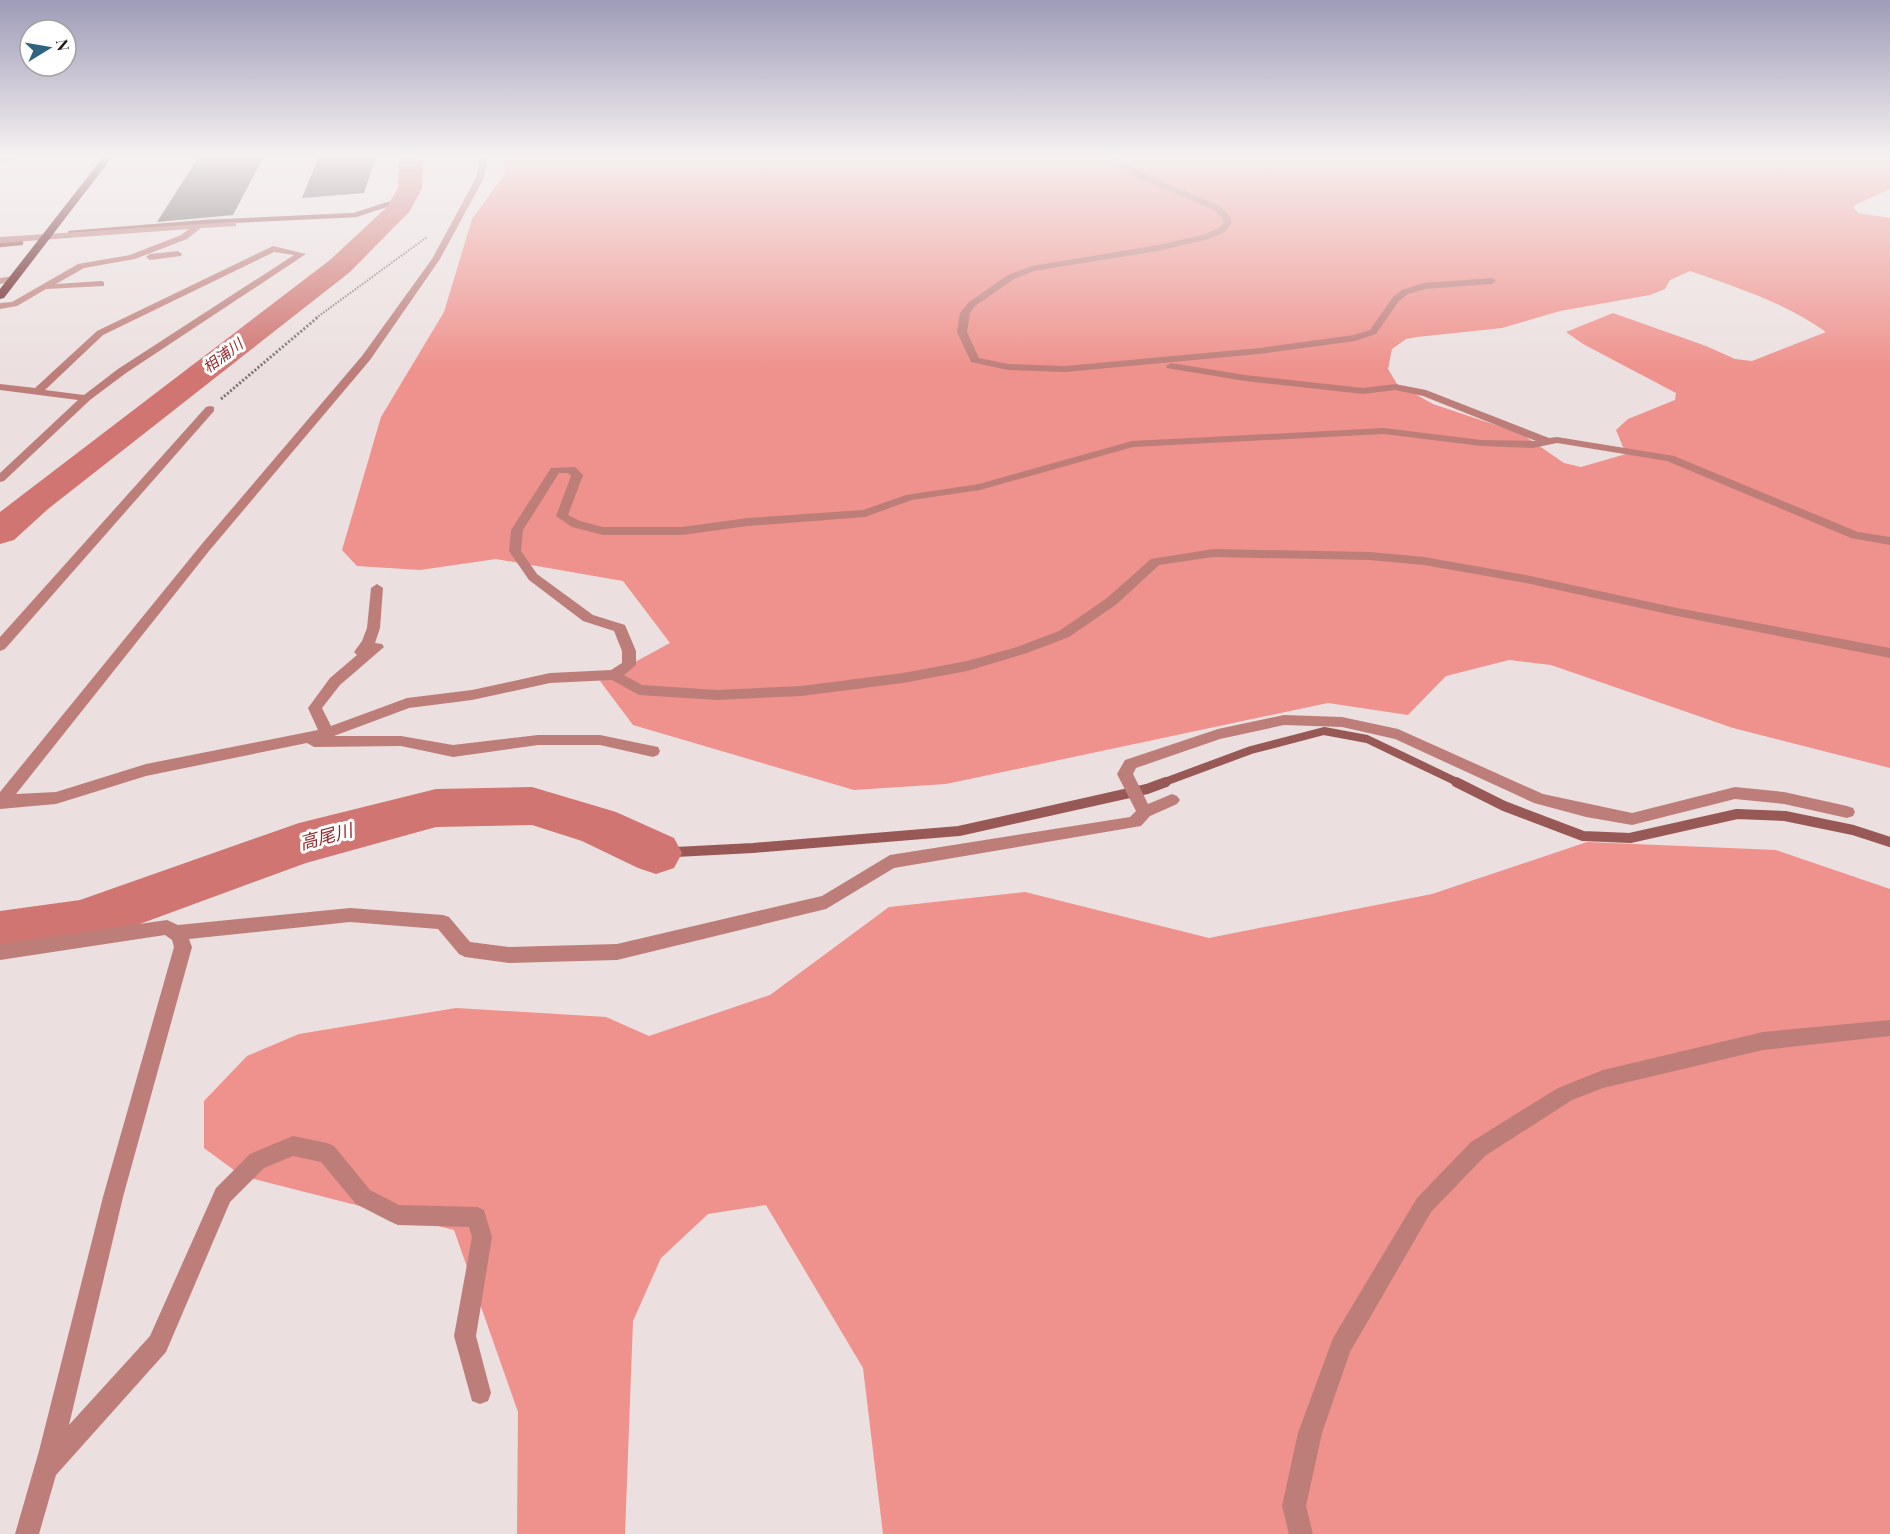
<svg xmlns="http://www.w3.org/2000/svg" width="1890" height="1534" font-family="'Playfair Display','Noto Sans JP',serif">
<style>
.forest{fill:#ef918c;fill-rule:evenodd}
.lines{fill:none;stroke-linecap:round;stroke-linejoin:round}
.stream-far2{stroke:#985855;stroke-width:4.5}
.stream-far1{stroke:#985855;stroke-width:8}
.stream{stroke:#985855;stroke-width:10}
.river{fill:#d07571;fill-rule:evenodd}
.building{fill:#655c5b}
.path-far1{stroke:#7a7373;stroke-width:2;stroke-dasharray:1.5 1.5;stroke-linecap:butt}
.path{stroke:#7a7373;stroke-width:3;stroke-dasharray:2 2;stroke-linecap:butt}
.minor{fill:#bd7e7a;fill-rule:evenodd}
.highway{fill:#631a1c;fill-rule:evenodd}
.labels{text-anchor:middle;stroke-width:6;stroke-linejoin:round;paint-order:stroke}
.far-water-label{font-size:15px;font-style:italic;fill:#96292d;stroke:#fff}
.water-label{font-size:18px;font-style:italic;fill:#96292d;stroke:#fff}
</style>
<rect width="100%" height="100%" fill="#ebe0df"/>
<path class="forest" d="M503,156h1387v33l-35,16 -2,3 6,5 31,5v550l-157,-40 -182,-63 -42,-5 -63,16 -38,39 -80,-12 -382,81 -92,6 -221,-65 -33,-44 70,-38 -47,-62 -127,-22 -76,11 -63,-4 -15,-16 39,-133 63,-105 28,-93 33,-45zM1690,271c48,17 94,31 136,61l-74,29 -17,-2 -29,-13 -93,-33 -47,19 17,12 93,49 -1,7 -47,19 -12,11 10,24 -45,13 -17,-4 -42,-29 -89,-30 -36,-20 -9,-15 4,-20 14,-10 11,-2 85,-9 58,-17 90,-16 15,-6 5,-9z
M1587,842l189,8 114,39v645h-1007l-20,-166 -97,-163 -58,9 -47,44 -28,63 -8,213h-108l1,-122 -64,-182 -212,-54 -38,-28v-47l43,-45 52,-22 157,-26 150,9 43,19 121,-41 119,-88 136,-15 184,46 223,-44z"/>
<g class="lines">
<path class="stream-far2" d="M70,233l136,-11 149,-7 49,-16
M0,245l21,-2"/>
<path class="stream-far1" d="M1162,783l89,-33 73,-19 43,8 92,44"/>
<path class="stream" d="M1456,782l48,24 79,30 47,2 107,-24 48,2 68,14 37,12
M656,853l97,-5 206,-17 188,-42 19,-7"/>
<path class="river" d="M399,156h24l-1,32 -12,23 -60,61 -302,237 -34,31 -14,4v-32l330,-252 57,-53 11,-19z
M532,787l84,25 58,26 8,15 -8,15 -18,6 -18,-6 -56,-27 -50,-16 -96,2 -130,36 -226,83 -80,11v-46l80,-11 219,-77 137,-34z"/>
</g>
<path class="building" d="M202,156h62l-31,59 -76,7 41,-64z
M319,156h57l-12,37 -62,5z"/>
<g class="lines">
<path class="path-far1" d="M316,318l111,-81"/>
<path class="path" d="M221,399l97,-82"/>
<path class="minor" d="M13,156h30l-43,6v-4z
M480,156h8l-4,22 -44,81 -70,101 -161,191 -193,243 40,-2 90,-28 172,-34 -10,-22 22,-30 27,-23 -3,-3 8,-11 5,-13 4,-40 6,-4 6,4 -3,40 -5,15 7,1 2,3 -44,38 -18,23 9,18 76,-28 65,-8 78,-17 61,-3 11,-7v-12l-8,-20 -31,-10 -54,-41 -20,-29 2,-21 40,-62 24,-1 8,8 -15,40 12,6 23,6h79l66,-9 115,-8 43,-15 73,-11 153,-43 252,-13 97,12 55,1 -113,-45 -28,-6 -32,4 -118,-13 -78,-13 -1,-2 5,-3 74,12 118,13 32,-4 31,6 123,48 8,-1 117,19 184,76 32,5v8l-39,-7 -184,-77 -110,-18 -24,5 -52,-2 -97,-12 -251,13 -153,43 -68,10 -47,17 -117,9 -66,9h-79l-31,-8 -16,-11 15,-40 -3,-3h-9l-36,57 -2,21 16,23 56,41 32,10 11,26v14l-12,10 18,10 75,5 84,-4 102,-13 64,-12 50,-14 42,-16 48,-33 44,-39 62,-10 157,3 54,5 102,18 151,33 213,40v10l-213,-42 -151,-33 -102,-18 -54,-5 -157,-3 -54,8 -42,39 -48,33 -42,16 -60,18 -64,12 -102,13 -84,4 -78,-5 -27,-15 -62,3 -78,17 -63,8 -75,28h67l52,9 85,-10h62l58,12 2,4 -2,4 -5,2 -53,-12h-62l-85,12 -52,-11 -87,1 -7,-4 -161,33 -90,28 -56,5v-17l201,-247 161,-189 70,-97 44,-81z
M1104,156h9l29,17 78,33 11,12v6l-6,8 -16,7 -51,12 -124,20 -20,8 -39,27 -5,7 -3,19 12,26 29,6 57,2 194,-18 95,-13 16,-5 23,-33 9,-7 22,-7 68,-5 4,3 -4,3 -67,5 -17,5 -9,7 -23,33 -21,7 -96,13 -194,18 -57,-2 -37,-8 -14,-30 3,-19 9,-11 39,-27 24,-9 126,-21 45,-10 16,-7 4,-4v-5l-9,-9 -78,-33z
M233,222h3v4l-35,2 -14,11 -52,20 -51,9 -28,16 45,-3 3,1v4l-58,3 -29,17 -17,3v-6l12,-1 66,-38 52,-9 51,-20 8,-6 -189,14v-6z
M273,246l33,8 -180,119 -36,27 -86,81 -4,1v-9l78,-73 -78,-10v-6l35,4 62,-57zM274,252l20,3 -176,114 -34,26 -39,-5 58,-55z
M178,251l4,3 -1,2 -31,4 -4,-3 4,-3z
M14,276l3,1v4l-17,3v-6z
M210,406l4,1v4l-209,238 -5,2v-14l206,-230z
M1284,715l58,2 56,12 145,65 89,19 103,-26 49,5 63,14 6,2 2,4 -2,4 -6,2 -63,-14 -49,-5 -103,26 -46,-8 -52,-14 -139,-64 -53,-12 -58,-2 -64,14 -84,29 -3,6 15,30 24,-10 5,2 3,4 -3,4 -27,12 -9,10 -247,42 -68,41 -209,51 -108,3 -44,-6 -6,-3 -21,-25 -88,-7 -161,17 3,8 -69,250 -54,228 81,-89 66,-148 34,-34 43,-18 34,7 7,3 36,44 29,15 78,2 7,3 8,27 -16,99 15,57 -3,8 -8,3 -8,-3 -18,-65 18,-99 -3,-10 -71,-2 -7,-3 -35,-18 -35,-42 -28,-6 -29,12 -34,34 -64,150 -110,123 -17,59h-24l24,-83 64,-254 71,-250 -2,-7 -7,-5 -165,25v-16l167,-24 11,5 172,-17 93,7 6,2 21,25 39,5 108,-3 205,-48 68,-41 240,-38 6,-6 -19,-37 8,-14 93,-31z
M1890,1020v16l-127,14 -160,38 -31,12 -87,56 -54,56 -81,140 -28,81 -16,73 7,28h-24l-7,-28 16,-73 35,-95 84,-140 54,-56 87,-54 45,-18 160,-38z"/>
<path class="highway" d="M104,156h9l-109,142 -4,1v-10z"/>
</g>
<linearGradient id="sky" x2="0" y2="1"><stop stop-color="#9e9bb8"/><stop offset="0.42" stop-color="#f6f1f1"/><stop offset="1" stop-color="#f6f1f1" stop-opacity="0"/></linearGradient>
<rect width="1890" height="371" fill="url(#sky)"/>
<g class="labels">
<g class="far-water-label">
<text transform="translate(223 356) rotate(-37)" y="5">相浦川</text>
</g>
<g class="water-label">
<text transform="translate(326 837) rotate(-15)" y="6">高尾川</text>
</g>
</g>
<g transform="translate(48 48) rotate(79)"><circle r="28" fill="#ffffff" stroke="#a2a1a1" stroke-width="1.5"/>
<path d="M0-4.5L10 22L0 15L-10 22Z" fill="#2e647f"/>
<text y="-9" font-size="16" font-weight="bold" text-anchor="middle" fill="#161313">N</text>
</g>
</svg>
